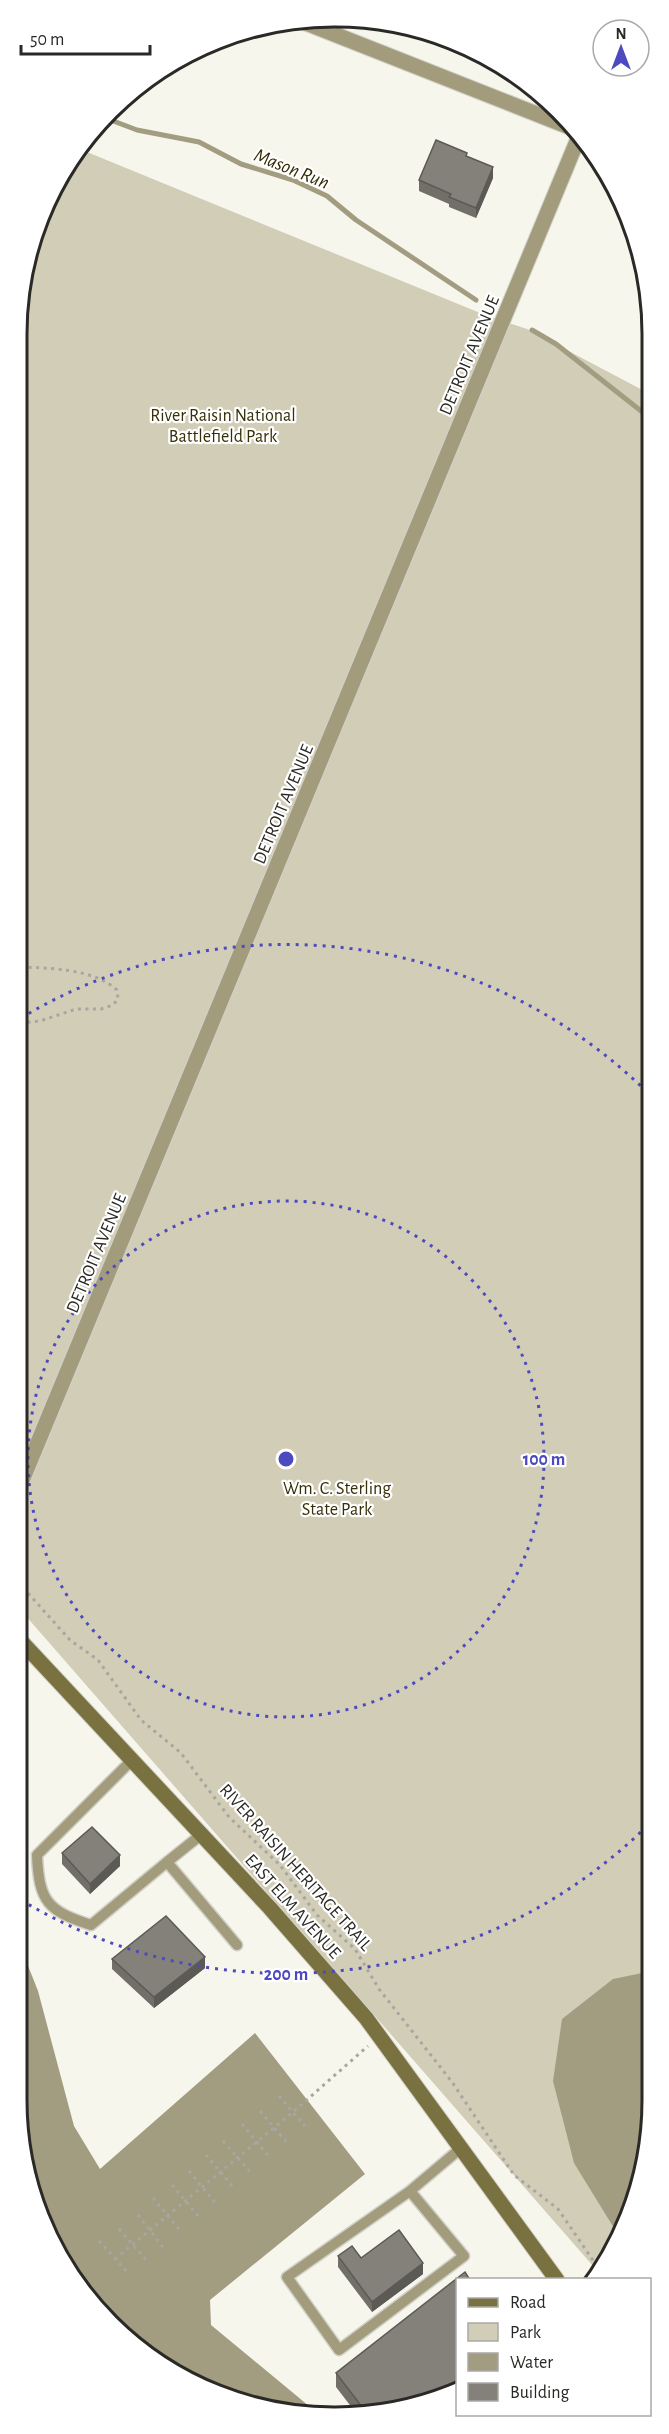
<svg xmlns="http://www.w3.org/2000/svg" width="669" height="2434" font-family="'Alegreya Sans',sans-serif">
<style>
.green{fill:#d2cdb7}
.water{fill:#a29c80}
.lines{fill:none;stroke-linecap:round;stroke-linejoin:round}
.stream{stroke:#a29c80;stroke-width:5}
.service-casing{stroke:#d2d1c9;stroke-width:13}
.minor-casing{stroke:#d2d1c9;stroke-width:17}
.secondary-casing{stroke:#d2d1c9;stroke-width:17}
.path{stroke:#a7a6a0;stroke-width:3;stroke-dasharray:3 4.5;stroke-linecap:butt}
.service{stroke:#a29c7c;stroke-width:10}
.minor{stroke:#a29c7c;stroke-width:15}
.secondary{stroke:#7a7140;stroke-width:15}
.wall{fill:#716f68}
.shaded-wall{fill:#5c5a55}
.building{fill:#838179;stroke:#5c5a55;stroke-width:1.5}
.ring{fill:none;stroke:#4d4ac0;stroke-width:3;stroke-dasharray:3 6}
.labels{text-anchor:middle;stroke-width:4.5;stroke-linejoin:round;paint-order:stroke}
.street-label{font-size:18px;fill:#2a2926;stroke:#fff}
.park-label{font-size:18px;fill:#362f07;stroke:#fff}
.water-label{font-size:20px;font-style:italic;fill:#322b03;stroke:#fff}
.rim{fill:none;stroke:#2a2926;stroke-width:3}
.centre{fill:#4d4ac0;stroke:#fff;stroke-width:3}
.ring-label{font-size:18px;text-anchor:middle;font-weight:bold;fill:#4d4ac0;stroke:#fff;stroke-width:4.5;stroke-linejoin:round;paint-order:stroke}
</style>
<rect width="100%" height="100%" fill="#f7f6ed"/>
<path class="green" d="M94,134l-7,18 398,163 42,14 123,65 -4,1767 -46,113 -582,-667 5,-1334 47,-115z"/>
<path class="water" d="M17,1920l4,28 17,43 36,135 26,43 155,-136 110,141 -155,126 1,25 110,91 -8,1 -119,-32 -98,-76 -55,-88 -24,-122z
M647,1972l-1,189 -29,72 -43,-70 -21,-82 9,-62 51,-40z"/>
<g class="lines">
<path class="stream" d="M108,119l29,11 62,12 42,22 52,16 34,16 29,24 120,80
M532,330l24,14 94,74"/>
<g class="service-casing">
<path id="service" d="M132,1760l-95,95c2,47 11,56 54,70l76,-63
M202,1834l-35,28 70,83
M410,2191l-123,86 52,73 125,-94 -54,-65 51,-43"/>
</g>
<g class="minor-casing">
<path id="minor" d="M306,23l271,107
M19,1488l561,-1354"/>
</g>
<g class="secondary-casing">
<path id="secondary" d="M18,1638l251,269 97,111 191,262"/>
</g>
<path class="path" d="M20,1023l20,-2 36,-12h25l12,-4 5,-6 -1,-9c-23,-21 -66,-22 -97,-23
M18,1582l52,58 28,20 43,60 40,33 48,64 51,48 37,50 38,34 24,40 73,93 62,93 44,34 43,63
M279,2096l26,30
M260,2111l28,33
M242,2124l28,34
M223,2141l29,33
M206,2155l27,32
M189,2171l28,34
M172,2185l26,31
M153,2198l29,35
M138,2215l25,32
M119,2229l28,32
M99,2241l30,33
M115,2259l178,-147 75,-66"/>
<use href="#service" class="service"/>
<use href="#minor" class="minor"/>
<use href="#secondary" class="secondary"/>
</g>
<path class="wall" d="M467,156l26,22 -17,40 -27,-11v-3l-30,-13v-11z
M62,1853l58,13 -30,28 -28,-30z
M112,1959l93,9 -51,40 -42,-39z
M338,2256l23,2 62,16 -51,38 -34,-45z
M336,2373l81,34 -61,6 -20,-26z"/>
<path class="shaded-wall" d="M493,167v11l-17,40v-10z
M120,1855v11l-30,28v-10z
M205,1957v11l-51,40v-11z
M423,2263v11l-51,38v-10z"/>
<path class="building" d="M436,140l31,13 -1,3 27,11 -17,41 -27,-11 2,-3 -32,-14z
M92,1827l28,28 -30,29 -28,-31z
M166,1916l39,41 -51,40 -42,-38z
M399,2230l24,33 -51,39 -34,-46 14,-10 9,12z
M465,2272l5,8h-12v107l-41,20 -51,5 -30,-39z"/>
<g class="ring">
<circle cx="286" cy="1459" r="258"/>
<path d="M647 1826A515 515 0 0 1 21 1900M21 1018A515 515 0 0 1 647 1092"/>
</g>
<g class="labels">
<g class="street-label">
<text transform="translate(469 355) rotate(-67)" y="6">DETROIT AVENUE</text>
<text transform="translate(283 804) rotate(-67)" y="6">DETROIT AVENUE</text>
<text transform="translate(96 1253) rotate(-67)" y="6">DETROIT AVENUE</text>
<text transform="translate(296 1867) rotate(48)" y="6">RIVER RAISIN HERITAGE TRAIL</text>
<text transform="translate(293 1906) rotate(48)" y="6">EAST ELM AVENUE</text>
</g>
<g class="park-label">
<text x="223" y="421">River Raisin National<tspan x="223" dy="21">Battlefield Park</tspan></text>
<text x="337" y="1494">Wm. C. Sterling<tspan x="337" dy="21">State Park</tspan></text>
</g>
<g class="water-label">
<text transform="translate(292 168) rotate(22)" y="7">Mason Run</text>
</g>
</g>
<path d="M0 0H669V2434H0ZM334 27H335A307 307 0 0 1 642 334V2100A307 307 0 0 1 335 2407H334A307 307 0 0 1 27 2100V334A307 307 0 0 1 334 27Z" fill="#fff" fill-rule="evenodd"/>
<path class="rim" d="M334 27H335A307 307 0 0 1 642 334V2100A307 307 0 0 1 335 2407H334A307 307 0 0 1 27 2100V334A307 307 0 0 1 334 27Z"/>
<circle cx="286" cy="1459" r="9" class="centre"/>
<g class="ring-label">
<text x="544" y="1465">100 m</text>
<text x="286" y="1980">200 m</text>
</g>
<rect x="456" y="2278" width="195" height="138" fill="#ffffff" stroke="#aaa9a8" stroke-width="1.5"/>
<rect x="468" y="2298" width="30" height="9" fill="#7a7140" stroke="#aaa9a8" stroke-width="1.5"/>
<text x="510" y="2308" font-size="18" fill="#2a2926">Road</text>
<rect x="468" y="2323" width="30" height="18" fill="#d2cdb7" stroke="#aaa9a8" stroke-width="1.5"/>
<text x="510" y="2338" font-size="18" fill="#2a2926">Park</text>
<rect x="468" y="2353" width="30" height="18" fill="#a29c80" stroke="#aaa9a8" stroke-width="1.5"/>
<text x="510" y="2368" font-size="18" fill="#2a2926">Water</text>
<rect x="468" y="2383" width="30" height="18" fill="#838179" stroke="#aaa9a8" stroke-width="1.5"/>
<text x="510" y="2398" font-size="18" fill="#2a2926">Building</text>
<g transform="translate(621 48)"><circle r="28" fill="#ffffff" stroke="#aaa9a8" stroke-width="1.5"/>
<path d="M0-4.5L10 22L0 15L-10 22Z" fill="#4d4ac0"/>
<text y="-9" font-size="16" font-weight="bold" text-anchor="middle" fill="#2a2926">N</text>
</g>
<path d="M21 45v9h129v-9" fill="none" stroke="#2a2926" stroke-width="3"/>
<text x="30" y="45" font-size="18" fill="#2a2926" stroke="#ffffff" stroke-width="4.5" paint-order="stroke">50 m</text>
</svg>
